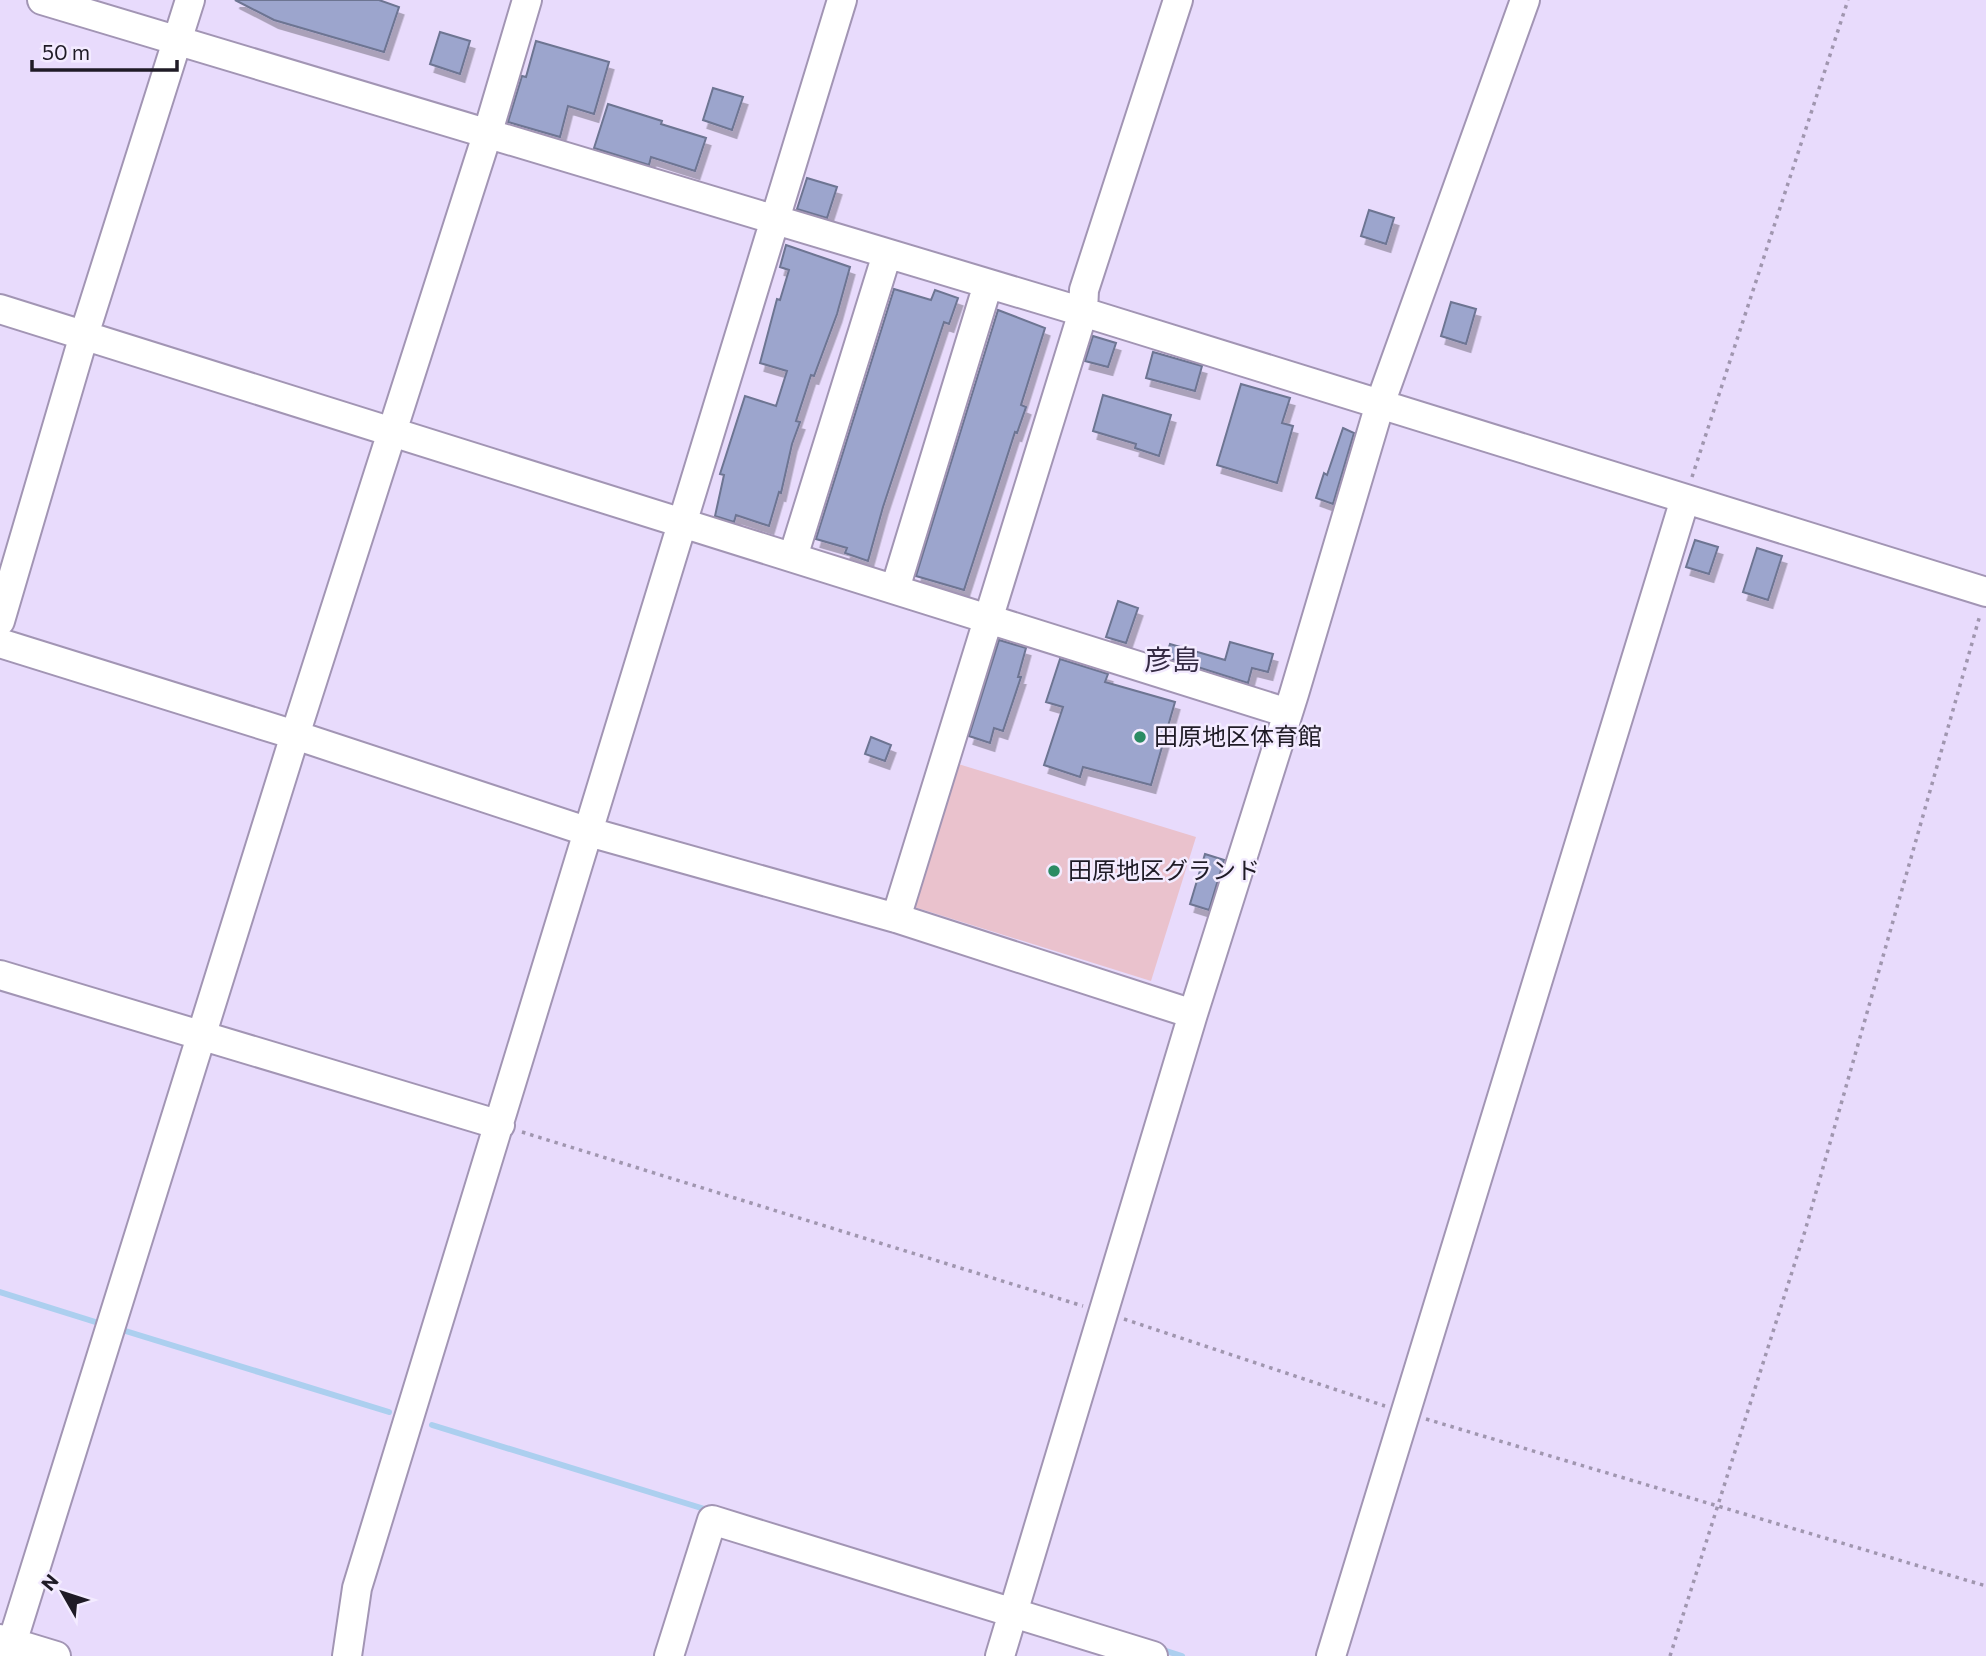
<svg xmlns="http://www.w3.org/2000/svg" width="1986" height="1656" font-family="Commissioner,'Noto Sans JP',sans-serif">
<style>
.grass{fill:#eac2cd}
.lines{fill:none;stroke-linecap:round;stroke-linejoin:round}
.stream{stroke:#accfef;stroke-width:6}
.building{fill:#9ca5cd;stroke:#6d7492;stroke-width:2;filter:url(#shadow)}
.minor-casing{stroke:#a295b4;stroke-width:32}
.path{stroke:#a096af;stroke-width:3.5;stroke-dasharray:3.5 5;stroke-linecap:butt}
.minor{stroke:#fff;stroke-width:28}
.poi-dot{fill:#2b8b63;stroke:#f3ebff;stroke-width:2.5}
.labels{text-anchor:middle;stroke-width:5;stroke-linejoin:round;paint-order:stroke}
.poi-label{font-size:24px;fill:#1f1b26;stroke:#f3ebff;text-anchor:start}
.quarter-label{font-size:28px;fill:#352b44;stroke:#f3ebff}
</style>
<defs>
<filter id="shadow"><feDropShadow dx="4.5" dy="8" stdDeviation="0" flood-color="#0004"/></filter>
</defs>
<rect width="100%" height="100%" fill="#e8dbfc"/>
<path class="grass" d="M955,763l241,74 -45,144 -240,-75z"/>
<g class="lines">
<path class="stream" d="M0,1292l105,33
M119,1329l270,83
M432,1425l279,86
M1160,1649l22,7"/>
</g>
<path class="building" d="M235,0h144l20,7 -15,45 -110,-32z
M440,32l30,9 -10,33 -30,-10z
M536,41l73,21 -15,52 -26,-8 -8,31 -52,-15 14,-46 4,1z
M713,88l30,9 -11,33 -29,-10z
M608,104l54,17 -1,3 45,14 -11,33 -44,-14 -2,8 -55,-17z
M807,178l30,9 -10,31 -30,-9z
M1369,210l25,8 -8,26 -25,-8z
M786,245l64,22 -13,47 -23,62 -3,-1 -15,46 4,1 -8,22 -11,49 -2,-1 -10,34 -33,-11 -2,7 -19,-6 9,-41 -4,-1 25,-78 31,10 11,-35 -27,-8 17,-64 3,1 9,-30 -9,-3z
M894,289l37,11 4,-10 23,8 -9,26 -5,-2 -61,185 -15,54 -23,-8 2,-5 -31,-9z
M1451,302l25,7 -10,35 -25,-8z
M998,310l47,18 -24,77 5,2 -9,26 -2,-1 -51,158 -48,-14z
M1093,336l23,7 -8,24 -23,-6z
M1153,352l49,14 -7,25 -49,-13z
M1241,384l49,14 -8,25 11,3 -16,57 -60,-18z
M1103,395l68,20 -12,41 -24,-8 1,-4 -43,-13z
M1343,428l11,5 -21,71 -17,-6 8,-25 3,2z
M1695,540l23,7 -9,27 -23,-7z
M1757,548l25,8 -14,44 -25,-8z
M1118,601l20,7 -12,35 -20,-6z
M999,640l27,8 -8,29h3l-18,54 -9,-3 -4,15 -21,-7z
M1230,642l43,12 -5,18 -16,-4 -4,15 -82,-26 4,-13 55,16z
M1060,659l48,15 -3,8 70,20 -24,83 -68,-18 -3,10 -36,-12 19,-58 -17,-5z
M871,737l20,8 -6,16 -20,-7z
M1205,854l19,6 -15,50 -19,-6z"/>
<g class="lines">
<g class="minor-casing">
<path id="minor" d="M42,0l1041,312 903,280
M0,309l1288,404
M793,557l94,-303
M895,589l93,-305
M0,621l84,-286 106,-335
M0,643l295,92 294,97 307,86 297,96
M896,918l187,-606 1,-22 94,-290
M0,975l500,150
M0,1639l56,17
M8,1656l287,-921 192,-600 40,-135
M347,1656l10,-68 485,-1588
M669,1656l43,-136 441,136
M1000,1656l193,-642 101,-320 86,-290 145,-404
M1331,1656l354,-1157"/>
</g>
<path class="path" d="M1692,477l156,-477
M522,1132l561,174
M1124,1319l261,87
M1426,1419l560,167
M1670,1656l135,-425 175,-616"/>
<use href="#minor" class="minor"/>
</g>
<g class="poi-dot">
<circle cx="1140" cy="737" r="7"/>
<circle cx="1054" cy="871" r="7"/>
</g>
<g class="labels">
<g class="poi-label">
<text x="1154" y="745">田原地区体育館</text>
<text x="1068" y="879">田原地区グランド</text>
</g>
<g class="quarter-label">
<text x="1172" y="670">彦島</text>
</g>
</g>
<g transform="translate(63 1593) rotate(309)" stroke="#f3ebff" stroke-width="5" paint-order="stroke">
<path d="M0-5L12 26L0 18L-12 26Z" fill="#1f1b26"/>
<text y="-10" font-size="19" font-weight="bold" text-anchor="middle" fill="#1f1b26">N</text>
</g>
<path d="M32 60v10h145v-10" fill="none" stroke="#1f1b26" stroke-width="3.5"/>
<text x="42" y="60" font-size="21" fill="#1f1b26" stroke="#f3ebff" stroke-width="5" paint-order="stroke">50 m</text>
</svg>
